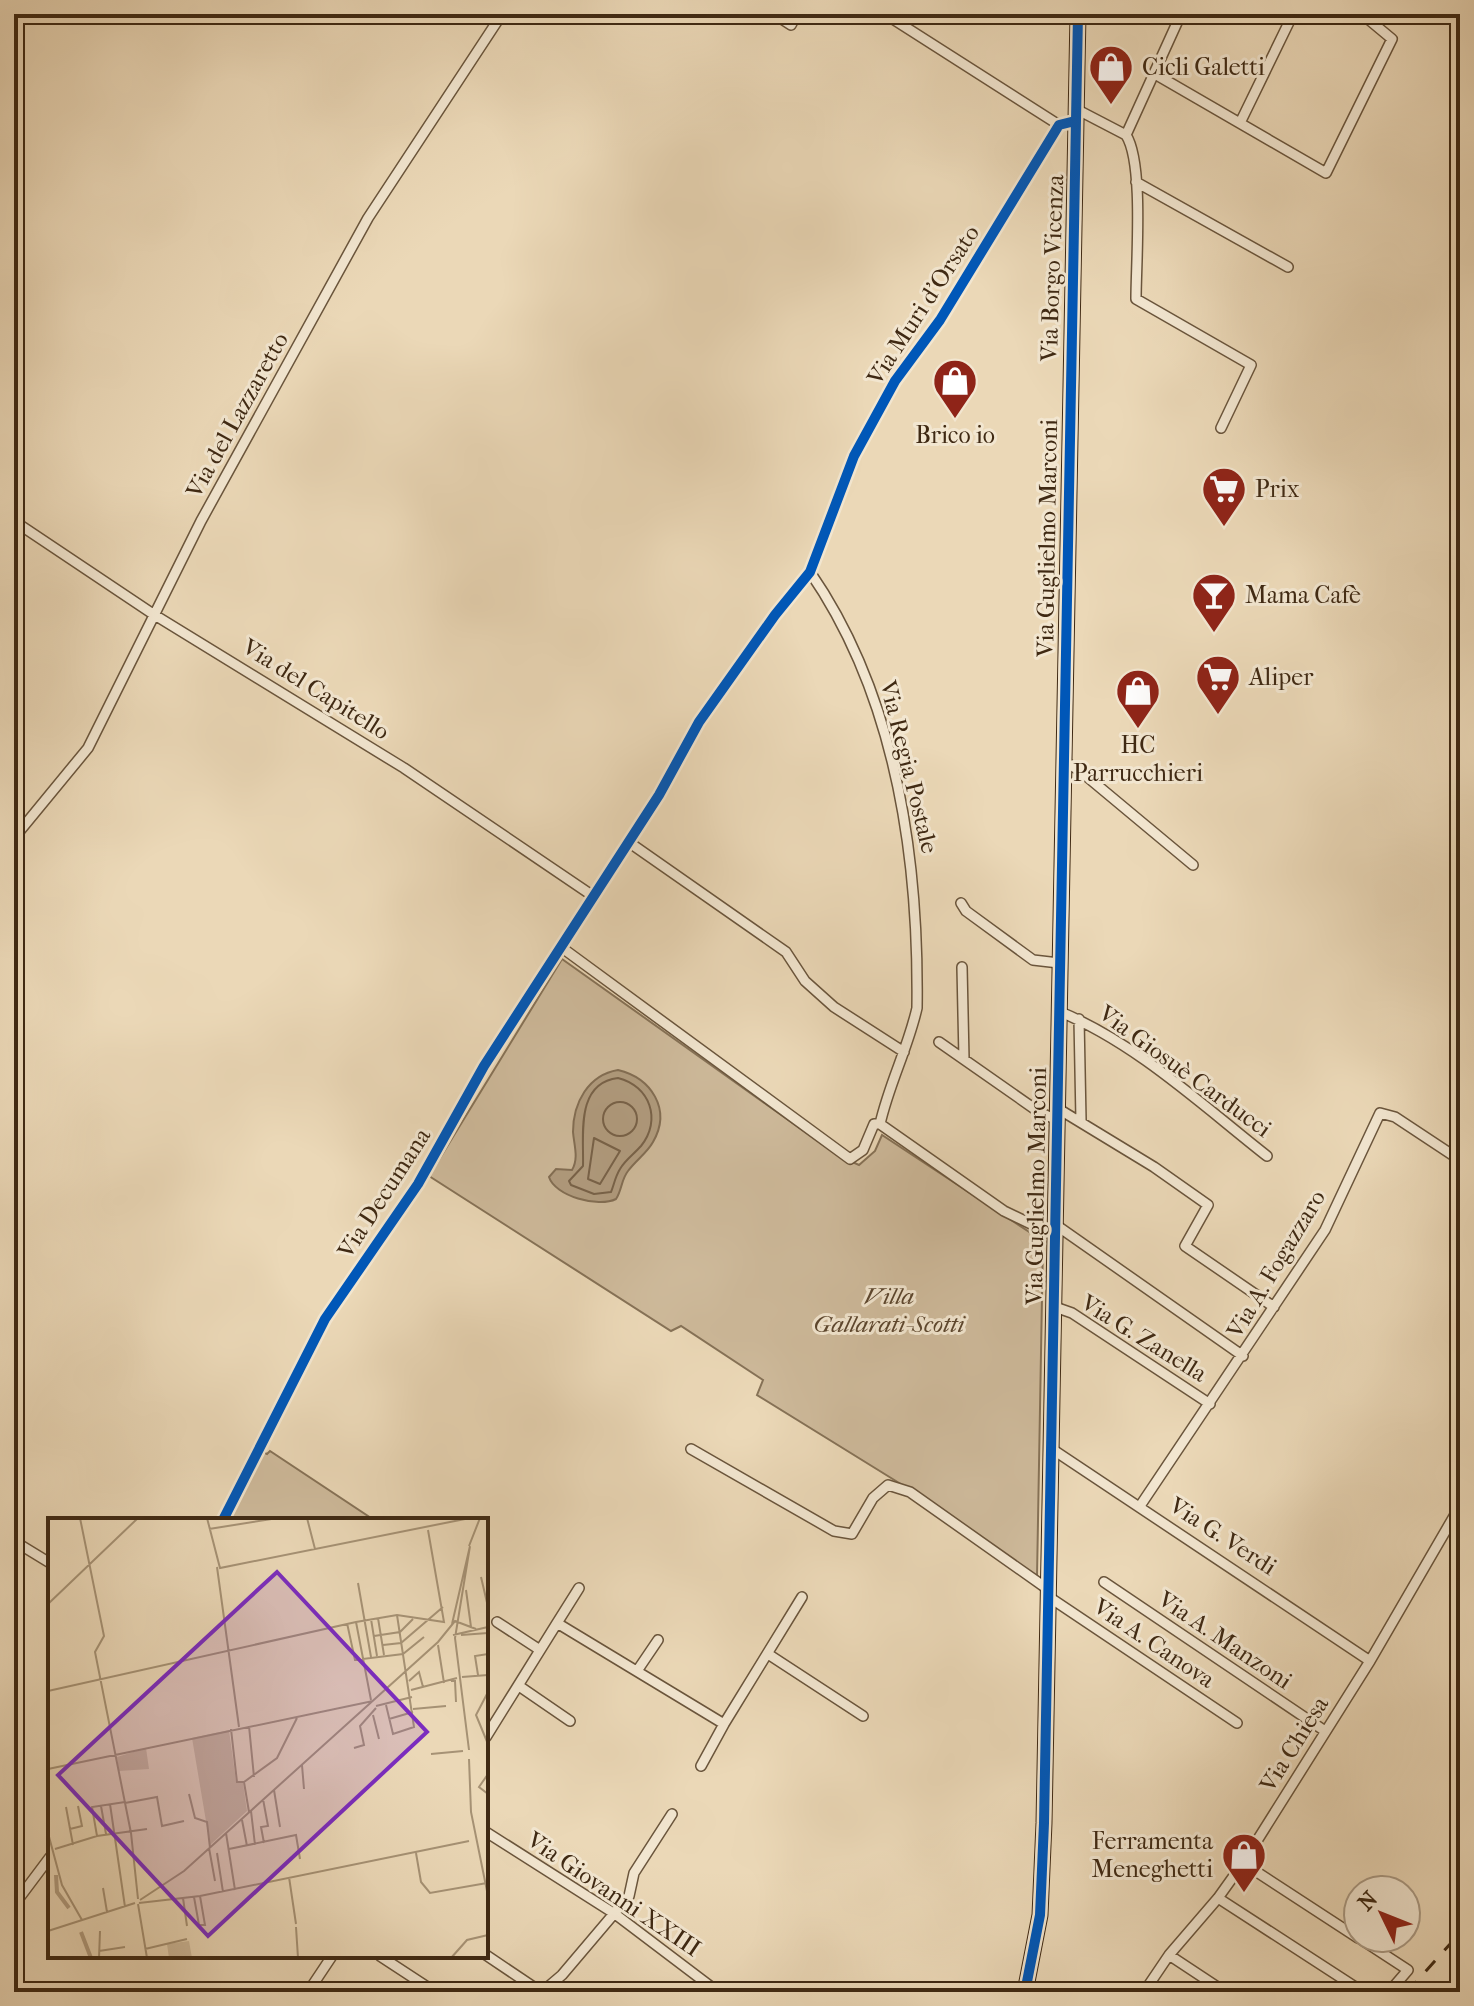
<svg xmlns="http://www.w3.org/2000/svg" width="1474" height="2006" font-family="'IM FELL French Canon',serif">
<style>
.green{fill:#ceba9b;stroke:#867257;stroke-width:2}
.water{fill:#b19c7f;stroke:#836e54;stroke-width:2}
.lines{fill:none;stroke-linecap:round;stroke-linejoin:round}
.shore{stroke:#786249;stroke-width:2}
.street-casing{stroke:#6a553c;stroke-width:12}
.secondary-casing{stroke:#3f2913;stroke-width:17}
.street{stroke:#f2e6d0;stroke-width:9}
.secondary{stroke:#f2e6d0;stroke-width:14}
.rail{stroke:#3f2913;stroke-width:3;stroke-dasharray:14 14;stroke-linecap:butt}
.cycleway-casing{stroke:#f2e6d0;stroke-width:15}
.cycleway{stroke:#0057b8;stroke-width:10}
.labels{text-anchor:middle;stroke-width:6;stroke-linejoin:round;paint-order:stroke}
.poi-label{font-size:24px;fill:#3f2913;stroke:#f2e6d0;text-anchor:start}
.street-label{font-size:24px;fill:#3f2913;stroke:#f2e6d0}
.park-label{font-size:24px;font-style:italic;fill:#5c462e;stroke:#f2e6d0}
.inset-river{fill:none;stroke:#b19c7f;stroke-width:4}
.inset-road{fill:none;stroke:#a69275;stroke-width:2}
.view{fill:#7b2cbf;fill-opacity:0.15;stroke:#7b2cbf;stroke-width:4}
.inset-edge{fill:none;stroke:#3f2913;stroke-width:4}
</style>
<rect width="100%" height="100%" fill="#ebd8b7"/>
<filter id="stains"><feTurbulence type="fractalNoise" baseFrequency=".0025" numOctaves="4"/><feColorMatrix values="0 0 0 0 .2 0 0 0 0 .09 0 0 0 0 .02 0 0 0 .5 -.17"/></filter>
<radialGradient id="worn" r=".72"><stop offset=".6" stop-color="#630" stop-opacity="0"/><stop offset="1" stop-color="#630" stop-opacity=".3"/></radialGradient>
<path class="green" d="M562,959l277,197 20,9 16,-14 7,-16 161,106 -6,336 -133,-91 -147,-91 6,-15 -82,-54 -10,5 -242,-155z
M261,1451l6,3 3,-3 104,69h-145z"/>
<path class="water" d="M618,1070c33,8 54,39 35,72 -6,11 -17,18 -25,29 -7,9 -6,19 -12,28 -18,9 -61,-3 -67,-22l7,-8 16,1c7,-12 2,-25 1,-38 0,-29 15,-57 45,-62z"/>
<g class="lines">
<path class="shore" d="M618,1078c32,8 44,42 23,68 -7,8 -16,14 -21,23 -5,8 -6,16 -9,23l-17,2 -23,-9 -2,-4 14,-15c1,-30 -8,-83 35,-88z
M603 1119a17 17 0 1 1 34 0a17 17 0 1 1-34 0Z
M594,1138l26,13 -20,33 -12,-5z"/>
<g class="street-casing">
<path id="street" d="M774,14l17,11 6,-11
M885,14l174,111
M1155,74l171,99 66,-134 -30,-25
M1076,109l50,26 55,-121
M1240,123l53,-109
M1126,135c18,28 10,126 10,164l115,66 -30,63
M1136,182l152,85
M14,521l139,93 251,154 189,128
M810,572c87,126 109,286 107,436 -9,40 -28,76 -37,116
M1063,761l16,9 114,95
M14,838l74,-90 113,-227 167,-303 134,-204
M630,843l156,109 19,29 29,26 70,45
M961,903l5,8 67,49 26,3
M561,947l289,212 13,-9 11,-26h6l124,87 52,25
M962,967l2,92
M1058,1011c77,31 144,94 209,145
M1079,1019l2,101
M939,1042l100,70 18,8
M1057,1108l97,59 54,38 -23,41 89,61
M1056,1225l187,131
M1055,1307l17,6 138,91
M691,1449l143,82 18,3 21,-36 15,-13 22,7 139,98
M1052,1449l318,212
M1140,1506l185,-276 55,-117 15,4 65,43
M223,1520l102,-201 93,-135 66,-118 175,-271 40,-73 76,-107 35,-43 44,-116 41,-75 45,-61 119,-195 16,-4
M14,1541l36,22
M1104,1582l221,149
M1049,1597l188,126
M497,1622l43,28
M557,1623l22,-35
M768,1654l95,62
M637,1671l21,-31
M519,1686l51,35
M486,1737l71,-114 167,101 78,-127
M701,1766l23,-42
M486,1832l129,82 103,78
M1243,1863l115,75
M1218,1898l145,94
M14,1905l36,-48
M1359,1938l49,32 -19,22
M486,1955l55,37
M1169,1955l56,37
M380,1956l55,36
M317,1992l-5,-6 20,-30
M542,1992l20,-17 67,-79 5,-23 38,-59
M1144,1992l25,-37 49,-57 25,-35 127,-202 90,-155"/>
</g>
<g class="secondary-casing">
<path id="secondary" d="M1025,1992l15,-77 4,-92 34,-1809"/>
</g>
<use href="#street" class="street"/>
<use href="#secondary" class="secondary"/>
<path class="rail" d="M1407,1992l53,-59"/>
<g class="cycleway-casing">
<path id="cycleway" d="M223,1520l102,-201 93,-135 66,-118 175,-271 40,-73 76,-107 35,-43 44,-116 41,-75 45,-61 119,-195 16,-4
M1025,1992l15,-77 4,-92 34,-1809"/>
</g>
<use href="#cycleway" class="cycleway"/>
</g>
<defs>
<g id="shop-pin" transform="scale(2.3)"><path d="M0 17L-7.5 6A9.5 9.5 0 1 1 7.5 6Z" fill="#8f2418" stroke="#f2e6d0"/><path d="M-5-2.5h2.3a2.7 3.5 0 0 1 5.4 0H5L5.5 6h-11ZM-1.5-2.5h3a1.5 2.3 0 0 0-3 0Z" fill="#fff"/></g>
<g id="supermarket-pin" transform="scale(2.3)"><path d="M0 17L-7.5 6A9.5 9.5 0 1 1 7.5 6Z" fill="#8f2418" stroke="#f2e6d0"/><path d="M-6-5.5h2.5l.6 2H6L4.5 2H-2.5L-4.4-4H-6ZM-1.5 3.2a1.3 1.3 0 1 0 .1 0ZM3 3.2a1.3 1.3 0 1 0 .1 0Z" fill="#fff"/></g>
<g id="bar-pin" transform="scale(2.3)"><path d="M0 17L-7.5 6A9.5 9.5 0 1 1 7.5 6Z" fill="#8f2418" stroke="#f2e6d0"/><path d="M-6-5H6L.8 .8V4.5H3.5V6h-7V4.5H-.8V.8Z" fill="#fff"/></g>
</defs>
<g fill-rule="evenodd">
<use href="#shop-pin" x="1111" y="67"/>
<use href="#shop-pin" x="955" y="381"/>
<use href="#supermarket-pin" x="1224" y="489"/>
<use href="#bar-pin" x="1214" y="595"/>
<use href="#supermarket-pin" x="1218" y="677"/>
<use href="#shop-pin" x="1138" y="691"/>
<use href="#shop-pin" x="1244" y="1855"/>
</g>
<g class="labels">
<g class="poi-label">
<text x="1142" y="75">Cicli Galetti</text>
<text x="955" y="443" text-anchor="middle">Brico io</text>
<text x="1255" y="497">Prix</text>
<text x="1245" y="603">Mama Cafè</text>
<text x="1249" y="685">Aliper</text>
<text x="1138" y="753" text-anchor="middle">HC<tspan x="1138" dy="28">Parrucchieri</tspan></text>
<text x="1213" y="1849" text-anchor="end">Ferramenta<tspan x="1213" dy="28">Meneghetti</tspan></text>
</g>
<g class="street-label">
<text transform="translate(1052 268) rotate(-88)" y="8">Via Borgo Vicenza</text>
<text transform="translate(923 305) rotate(-57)" y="8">Via Muri d'Orsato</text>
<text transform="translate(237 415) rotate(-61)" y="8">Via del Lazzaretto</text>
<text transform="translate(1047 538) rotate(-89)" y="8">Via Guglielmo Marconi</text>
<text transform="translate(316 689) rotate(32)" y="8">Via del Capitello</text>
<text transform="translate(909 767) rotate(76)" y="8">Via Regia Postale</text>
<text transform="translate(1185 1071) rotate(36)" y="8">Via Giosuè Carducci</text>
<text transform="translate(1036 1186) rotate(-89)" y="8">Via Guglielmo Marconi</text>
<text transform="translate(384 1193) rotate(-57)" y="8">Via Decumana</text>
<text transform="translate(1276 1264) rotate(-59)" y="8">Via A. Fogazzaro</text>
<text transform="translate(1144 1338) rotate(32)" y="8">Via G. Zanella</text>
<text transform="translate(1223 1536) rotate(33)" y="8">Via G. Verdi</text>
<text transform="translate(1225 1640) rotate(34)" y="8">Via A. Manzoni</text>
<text transform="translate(1154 1643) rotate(34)" y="8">Via A. Canova</text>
<text transform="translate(1294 1744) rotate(-58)" y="8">Via Chiesa</text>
<text transform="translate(614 1894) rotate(34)" y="8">Via Giovanni XXIII</text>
</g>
<g class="park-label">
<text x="889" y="1304">Villa<tspan x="889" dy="28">Gallarati-Scotti</tspan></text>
</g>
</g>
<g transform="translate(48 1518)">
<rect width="440" height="440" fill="#ebd8b7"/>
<path d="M181,212l7,51 7,2 4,28 -37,34 -18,-107zM98,230l3,21 -30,2 -2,-14zM141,423l3,17h-23l-2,-14z" fill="#ceba9b"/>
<path class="inset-river" d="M8,357l1,17 12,16M33,414l10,26"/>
<path class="inset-road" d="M32,0l24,118 -9,16 36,181 7,66M159,0l13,50 245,-49M259,0l8,31M161,11l69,-11M421,28l11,-28M169,49l22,160M433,59l7,30M310,65l13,74M418,72l5,37M0,86l90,-86M330,100l6,37M323,101l6,37M308,104l15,78M299,105l8,37 48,-6 21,-17M404,106l18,-78 -15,92 14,112M405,117l35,-8M413,117l27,-2M326,118l26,-4 13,-13M335,127l18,-2 42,-36M390,127l6,38M430,157l-3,-19 13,-2M414,159l26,-2M361,163l10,-9 4,15M403,163h4l1,21M363,172l46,-12M0,173l308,-69 41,-7 47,7 -16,-92M440,174l-12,23 12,29M338,187l7,29 21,-7 -17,-112M328,188l36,-9M365,191l33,-3M325,197l6,24M341,201l24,-7M201,208l5,51M183,211l6,53h7l5,30M306,230l10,-3 -4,-19 16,-18M383,236l32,-3M421,241l2,53 17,84M254,247l2,24M0,251l325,-68M440,256l-9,13 9,7M196,264l33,-24 20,-40M226,272l6,37M141,276l6,24 12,4 3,26M215,281l5,27 -7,1 3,16M77,285l32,-6 5,29 22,-5M62,286l15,103M53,288l5,28M18,289l7,38M203,293l4,34M194,302l5,26M22,311l12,-3 -4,-20M0,315l14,52 20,35M178,315l9,57M49,318l-5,-29 33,-5M161,330l6,33M7,331l42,-13 50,-7M181,331l67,-14 4,24M169,335l6,39M368,335l5,29 9,11 57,-10M241,359l7,47M55,370l4,24M146,379l5,28h6l-5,-29M135,380l4,28M92,382l44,-29 254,-229 17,-21 21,8M91,385l61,-7 269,-55M90,386l9,54M248,409l2,31M0,413l87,-28M97,431l42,-10M51,433l26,-4M51,440l1,-27M403,440l16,-18 21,-5"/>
<path class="view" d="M229,54l150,160 -219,204 -150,-161z"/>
<rect width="440" height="440" class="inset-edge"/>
</g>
<rect width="1474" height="2006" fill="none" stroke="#ebd8b7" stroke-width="48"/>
<rect x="16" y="16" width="1442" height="1974" fill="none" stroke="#3f2913" stroke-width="4"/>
<rect x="24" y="24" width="1426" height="1958" fill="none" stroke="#3f2913" stroke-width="2"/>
<g transform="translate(1382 1914) rotate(313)"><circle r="38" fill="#f2e6d0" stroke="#aa9a84" stroke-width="2"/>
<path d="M0-6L14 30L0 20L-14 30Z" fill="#8f2418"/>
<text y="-12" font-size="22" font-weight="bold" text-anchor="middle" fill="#3f2913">N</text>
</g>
<rect width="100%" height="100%" filter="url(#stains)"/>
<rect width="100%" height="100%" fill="url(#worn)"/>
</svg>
